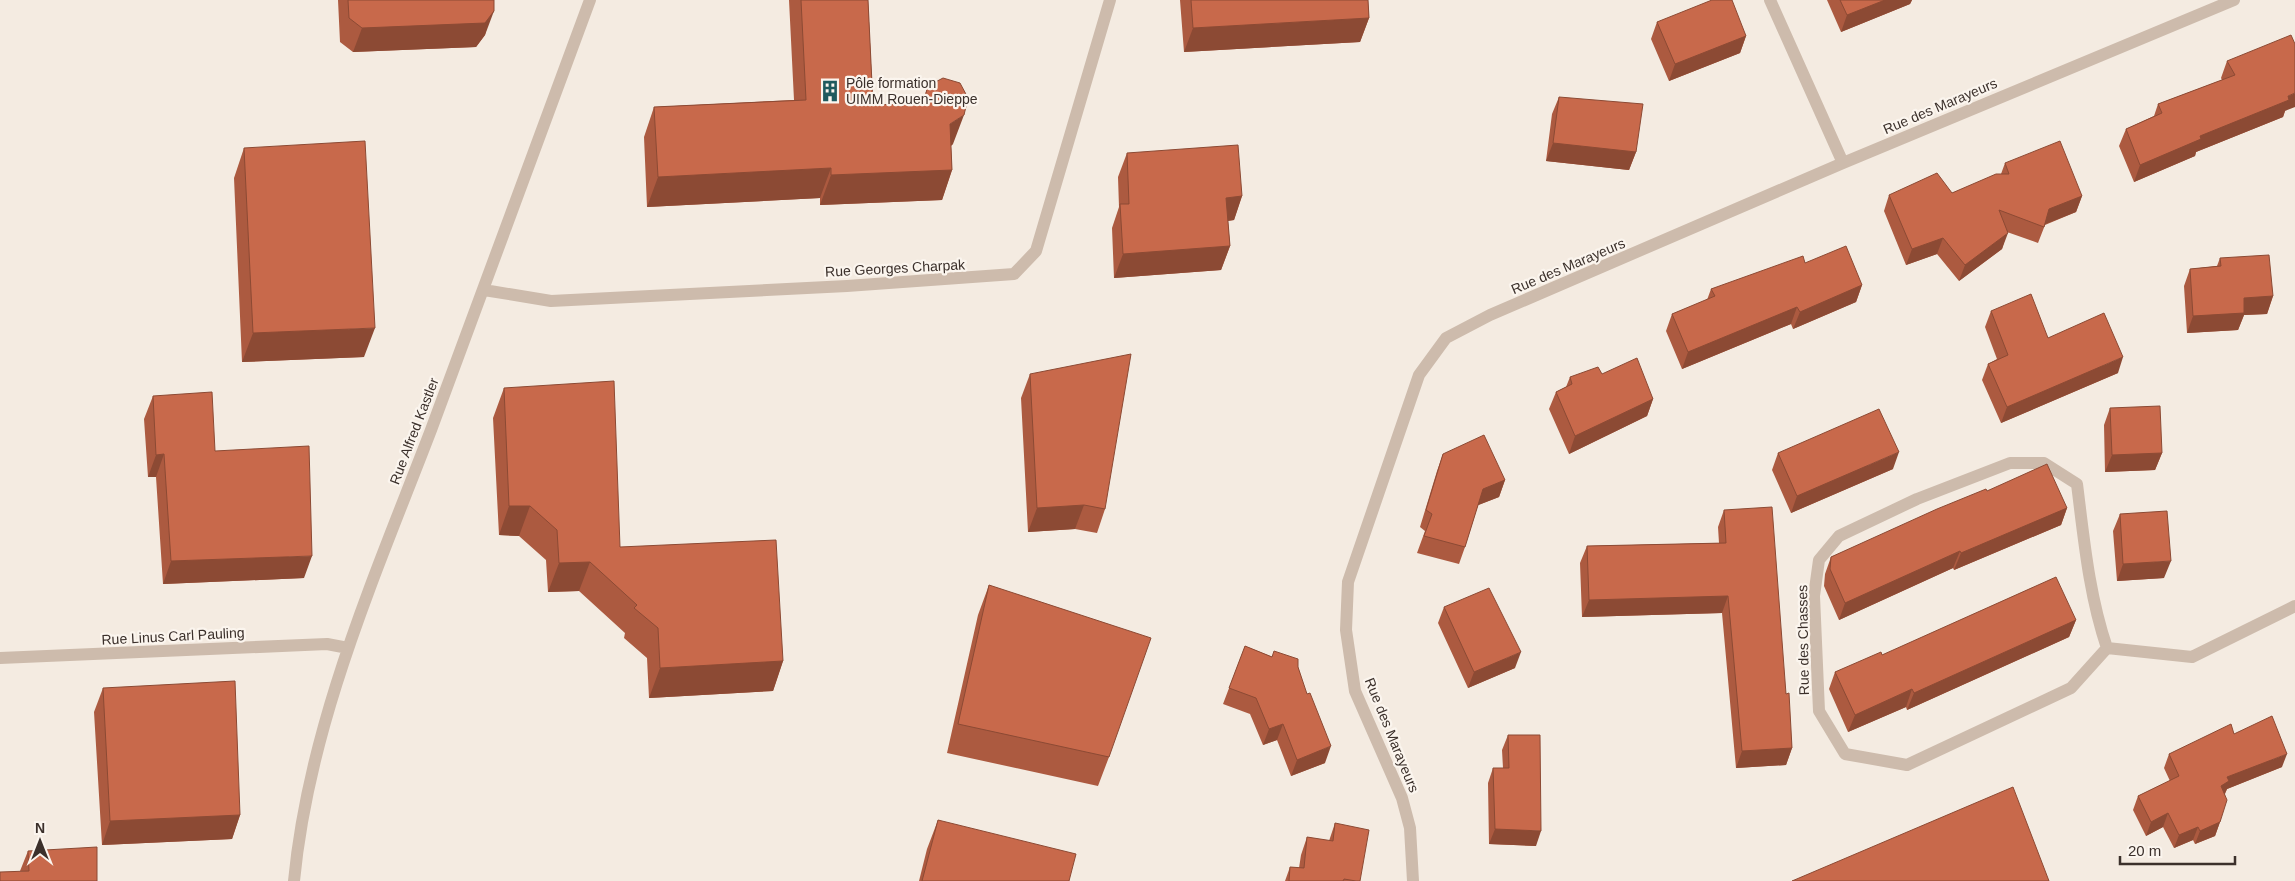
<svg xmlns="http://www.w3.org/2000/svg" width="2295" height="881" font-family="Arial,sans-serif">
<style>
.lines{fill:none;stroke-linecap:round;stroke-linejoin:round}
.minor{stroke:#cdbbac;stroke-width:12}
.wall{fill:#ac5a40}
.shaded-wall{fill:#8c4a34}
.building{fill:#c8694b;stroke:#8c4a34}
.labels{text-anchor:middle;stroke-width:4.5;stroke-linejoin:round;paint-order:stroke}
.poi-label{font-size:14px;fill:#3b302b;stroke:#fbf5ee;text-anchor:start}
.street-label{font-size:14px;fill:#3b302b;stroke:#fbf5ee}
</style>
<rect width="100%" height="100%" fill="#f4ebe1"/>
<g class="lines">
<path class="minor" d="M1770,0l73,163
M484,290l67,11 296,-15 167,-12 22,-23 74,-251
M2010,463h34l33,21c7,56 12,111 30,164l-36,40 -164,77 -62,-11 -26,-43 -5,-115 5,-36 20,-24 78,-37z
M2107,648l85,9 103,-51
M0,658l327,-14 21,4
M294,881c15,-157 81,-305 137,-451 54,-143 105,-287 159,-430
M1413,881l-3,-53 -8,-30 -47,-107 -9,-61 2,-48 71,-207 27,-37 44,-23 353,-152 391,-163"/>
</g>
<path class="wall" d="M338,0h156l-9,35 -9,12 -123,5 -13,-10z
M789,0h79l5,105 49,-2 6,-17 25,58 -2,2 1,24 -10,30 -122,5v-7l-173,9 -3,-70 10,-30 140,-7z
M1180,0h188l1,18 -9,24 -176,10z
M1827,0h85l-2,4 -69,28z
M1657,22l89,14 -6,17 -71,28 -18,-42z
M2227,61l58,50 -2,6 -87,35 -1,4 -61,26 -15,-36 7,-17 28,-13 4,-12 64,-24 -1,-2z
M1559,97l77,55 -7,18 -83,-9 6,-47z
M244,148l120,209 -122,5 -8,-184z
M1127,153l115,43 -8,24 -6,1 2,25 -9,24 -107,8 -2,-50 7,-21 -1,-30z
M2005,163l77,33 -6,16 -31,13 -7,18 -31,-11 -5,17 -43,32 -22,-27 -31,11 -22,-54 5,-16 63,-2 49,-19z
M2220,258l53,38 -6,18 -23,1 -6,15 -51,3 -3,-47 6,-17 27,-3z
M1805,263l57,22 -6,17 -63,27 -2,-5 -109,45 -16,-38 6,-17 35,-14 4,-11z
M1991,311l57,27 70,35 -117,50 -19,-43 6,-16 9,-5 -12,-32z
M1030,374l75,135 -8,24 -22,-4 -47,3 -7,-134z
M1602,374l51,25 -6,17 -78,38 -20,-45 7,-17 10,-5 4,-10z
M504,388l116,159 163,114 -10,30 -124,7 -2,-40 -23,-20 1,-5 -46,-42 -31,1 -2,-32 -27,-24 -20,-1 -6,-117z
M153,396l62,55 89,127 -141,6 -7,-107h-8l-4,-58z
M2110,408l52,45 -7,17 -50,2 -1,-47z
M1778,453l115,16 -102,44 -19,-43z
M1443,454l62,26 -6,17 -21,8 -13,42 -6,17 -42,-11 8,-22 -5,-4 17,-56z
M1987,491l80,17 -6,17 -107,45 -1,-2 -114,52 -15,-34 1,-12 6,-17z
M1724,510l62,184 6,54 -6,17 -50,3 -14,-155 -140,4 -2,-54 7,-17 132,-3 -1,-16z
M2120,514l44,64 -47,3 -4,-50z
M989,585l120,172 -11,29 -151,-33 31,-138z
M1444,607l71,61 -47,20 -30,-65z
M2076,620l-7,17 -162,73 -1,-3 -58,25 -19,-43 6,-17 47,-17z
M1245,646l53,21 27,96 -34,13 -14,-36 -14,5 -13,-31 -27,-10z
M103,688l137,127 -8,24 -130,6 -8,-133z
M2234,734l48,33 -55,22 -2,5 -5,28 -5,14 -20,8 -2,-4 -19,8 -11,-21 -17,9 -13,-26 5,-14 32,-15 -6,-13 5,-14z
M1508,735l28,111 -47,-2 -1,-61 5,-15h10l-1,-18z
M938,820l131,61h-150l8,-32z
M1335,823l25,58h-75l5,-14 9,1 2,-13 6,-18 22,4z
M28,851l69,30 -77,-10z"/>
<path class="shaded-wall" d="M1885,0h27l-2,4 -69,28 6,-17z
M494,11l-9,24 -9,12 -123,5 9,-24z
M1369,18l-9,24 -176,10 9,-24z
M1746,36l-6,17 -71,28 6,-17z
M2295,93v14l-10,4 -2,6 -87,35 -1,4 -61,26 6,-17 60,-29z
M964,115l-11,29 -13,9 10,-29z
M1553,143l83,9 -7,18 -83,-9z
M831,168l-11,30 -173,9 11,-30z
M952,170l-10,30 -122,5 11,-30z
M1242,196l-8,24 -16,2 8,-24z
M2082,196l-6,16 -33,13 6,-16z
M2008,233l-6,16 -43,32 6,-16z
M1943,238l-6,16 -31,11 6,-16z
M1230,246l-9,24 -107,8 9,-24z
M1862,285l-6,17 -63,27 7,-17z
M2273,296l-6,18 -23,1 -6,15 -51,3 6,-17 51,-18z
M1797,307l-6,17 -109,45 6,-17z
M375,328l-11,29 -122,5 11,-29z
M2123,357l-5,16 -117,50 6,-16z
M1653,399l-6,17 -78,38 6,-18z
M1899,452l-6,17 -102,44 6,-17z
M2162,453l-7,17 -50,2 7,-17z
M164,454l-8,23h-8l8,-22z
M1505,480l-6,17 -23,9 7,-17z
M1084,505l-9,24 -47,3 9,-24z
M509,506h21l-11,30 -20,-1z
M2067,508l-6,17 -107,45 7,-17z
M1960,551l-7,17 -114,52 6,-17z
M312,556l-8,22 -141,6 8,-23z
M2171,561l-7,17 -47,3 6,-17z
M590,562l-11,29 -31,1 11,-29z
M1728,596l-6,17 -140,4 7,-17z
M2076,620l-7,17 -162,73 7,-17z
M1521,652l-6,16 -47,20 6,-16z
M783,661l-10,30 -124,7 11,-30z
M1912,689l-6,18 -58,25 7,-17z
M1283,724l-6,16 -14,5 6,-16z
M1331,746l-6,17 -34,13 6,-16z
M1792,748l-6,17 -50,3 6,-17z
M2287,754l-5,13 -55,22 -3,6 -3,-9 6,-9z
M2168,813l-5,14 -17,9 5,-14z
M240,815l-8,24 -130,6 8,-24z
M2220,822l-5,14 -20,8 5,-13z
M2198,827l-5,13 -19,8 5,-13z
M1495,829l46,2 -5,15 -47,-2z"/>
<path class="building" d="M348,0h146v11l-9,12 -123,5 -13,-10z
M801,0h67l5,105 50,-2 5,-17 15,-8 17,5 8,15 -4,17 -14,9 2,46 -121,5v-7l-173,9 -4,-70 152,-7z
M1191,0h177l1,18 -176,10z
M1712,0h20l14,36 -71,28 -18,-42z
M1840,0h45l-38,15z
M2291,35l4,9v49l-7,3 1,4 -89,36 1,3 -61,26 -14,-36 36,-16 -4,-9 77,-29 -8,-14z
M1559,97l84,7 -7,48 -83,-9z
M365,141l10,187 -122,5 -9,-185z
M2060,141l22,55 -33,13 -5,18 -45,-17 9,23 -43,32 -22,-27 -31,11 -23,-54 48,-22 15,20 44,-19h13l-4,-11z
M1238,145l4,51 -16,2 4,48 -107,8 -3,-50h9l-2,-51z
M1846,246l16,39 -62,27 -3,-5 -109,45 -16,-38 43,-18 -4,-7 92,-33 2,7z
M2269,255l4,41 -29,2v15l-51,3 -3,-47 31,-3 -1,-8z
M2031,294l17,44 56,-25 19,44 -116,50 -19,-43 20,-9 -17,-44z
M1131,354l-26,155 -21,-4 -47,3 -7,-134z
M1637,358l16,41 -78,37 -19,-44 16,-8 -2,-7 28,-10 4,7z
M614,381l6,166 156,-7 7,121 -123,7 -2,-40 -24,-20 3,-3 -47,-43 -31,1 -2,-33 -27,-24h-21l-5,-118z
M212,392l3,59 94,-5 3,110 -141,5 -7,-107 -8,1 -3,-59z
M2160,406l2,47 -50,2 -2,-47z
M1879,409l20,43 -102,44 -19,-43z
M1484,435l21,45 -22,9 -18,58 -41,-11 8,-22 -6,-4 17,-56z
M2047,464l20,44 -106,45 -1,-2 -115,52 -15,-34 1,-12 106,-48 49,-20 1,2z
M1772,507l14,187 3,-1 3,55 -50,3 -14,-155 -139,4 -2,-54 139,-3 -2,-33z
M2167,511l4,50 -48,3 -3,-50z
M2056,577l20,43 -162,73 -2,-4 -57,26 -20,-43 46,-20 1,3z
M989,585l162,53 -42,119 -151,-33z
M1489,588l32,64 -47,20 -30,-65z
M1245,646l27,11 2,-6 24,8v8l9,27 3,-1 21,53 -34,14 -14,-36 -14,5 -13,-31 -27,-10z
M235,681l5,134 -130,6 -7,-133z
M2272,716l15,38 -60,23 2,4 -8,5 6,14 -7,22 -20,9 -2,-4 -19,8 -11,-22 -17,9 -13,-26 41,-20 -10,-22 62,-30 3,10z
M1508,735h32l1,96 -46,-2 -2,-61h16z
M2013,787l36,94h-257z
M938,820l138,34 -7,27h-147z
M1335,823l34,7 -9,51h-4l-12,-2 -1,2h-54l1,-14 14,1 3,-31 26,4z
M97,847v34h-97v-9l29,-1 -1,-20z"/>
<defs>
<g id="building-bare" transform="scale(1.725)"><path d="M-4-6H4V6H1V3H-1V6H-4ZM-2.5-4.3h1.7v1.8h-1.7ZM.8-4.3h1.7v1.8H.8ZM-2.5-1h1.7V.8h-1.7ZM.8-1h1.7V.8H.8Z" fill="#1f5a5e" stroke="#fbf5ee" stroke-width="2.5" paint-order="stroke"/></g>
</defs>
<g fill-rule="evenodd">
<use href="#building-bare" x="830" y="91"/>
</g>
<g class="labels">
<g class="poi-label">
<text x="846" y="88">Pôle formation<tspan x="846" dy="16">UIMM Rouen-Dieppe</tspan></text>
</g>
<g class="street-label">
<text transform="translate(1940 106) rotate(-23)" y="5">Rue des Marayeurs</text>
<text transform="translate(1568 266) rotate(-23)" y="5">Rue des Marayeurs</text>
<text transform="translate(895 268) rotate(-3)" y="5">Rue Georges Charpak</text>
<text transform="translate(414 431) rotate(-69)" y="5">Rue Alfred Kastler</text>
<text transform="translate(173 636) rotate(-3)" y="5">Rue Linus Carl Pauling</text>
<text transform="translate(1803 640) rotate(-91)" y="5">Rue des Chasses</text>
<text transform="translate(1392 735) rotate(68)" y="5">Rue des Marayeurs</text>
</g>
</g>
<g transform="translate(40 841)" stroke="#fbf5ee" stroke-width="4" paint-order="stroke">
<path d="M0-4L9 19L0 12L-9 19Z" fill="#3b302b"/>
<text y="-8" font-size="14" font-weight="bold" text-anchor="middle" fill="#3b302b">N</text>
</g>
<path d="M2120 856v8h115v-8" fill="none" stroke="#3b302b" stroke-width="2.5"/>
<text x="2128" y="856" font-size="15" fill="#3b302b" stroke="#fbf5ee" stroke-width="4" paint-order="stroke">20 m</text>
</svg>
